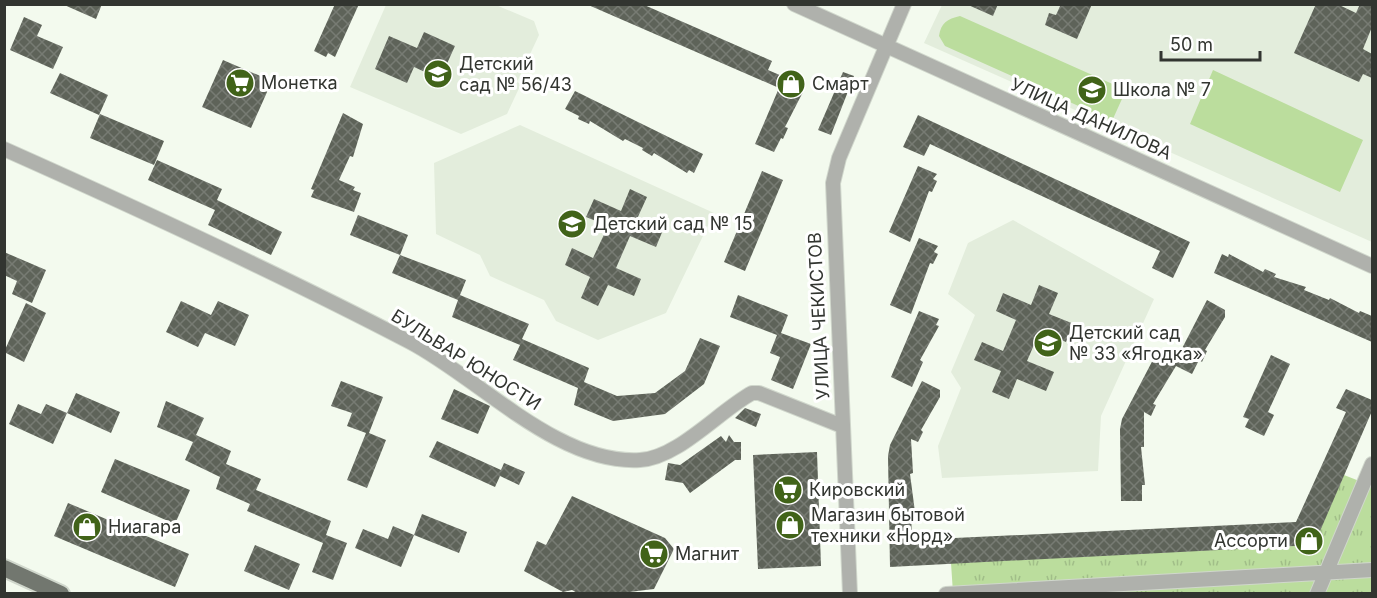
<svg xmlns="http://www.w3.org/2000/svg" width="1377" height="598" font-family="Inter,sans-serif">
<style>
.built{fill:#e3eddc}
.grass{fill:url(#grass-tufts)}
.garden{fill:#bbdd9d}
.building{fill:url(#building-cross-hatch)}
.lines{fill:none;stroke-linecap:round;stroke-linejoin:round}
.minor-casing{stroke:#d0d7cc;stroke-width:16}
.major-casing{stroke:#d0d7cc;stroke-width:20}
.minor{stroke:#afb1ac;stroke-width:14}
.major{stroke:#72776f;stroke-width:16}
.labels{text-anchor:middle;stroke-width:6;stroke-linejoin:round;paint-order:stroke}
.poi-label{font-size:18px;fill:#323530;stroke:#fff;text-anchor:start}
.street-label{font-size:18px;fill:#323530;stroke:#fff}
</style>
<defs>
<pattern id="grass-tufts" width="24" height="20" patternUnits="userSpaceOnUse" patternTransform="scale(1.5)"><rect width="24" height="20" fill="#bbdd9d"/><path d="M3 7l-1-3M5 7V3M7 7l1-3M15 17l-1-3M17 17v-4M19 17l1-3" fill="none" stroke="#a1be88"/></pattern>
<pattern id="building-cross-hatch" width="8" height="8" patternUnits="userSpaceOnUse" patternTransform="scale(1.5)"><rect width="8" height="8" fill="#5e6359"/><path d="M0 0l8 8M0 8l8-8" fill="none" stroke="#777b73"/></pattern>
</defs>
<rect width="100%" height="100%" fill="#f3faee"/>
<path class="built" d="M386,5h110l38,16 5,14 -22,47 4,2 -14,30 -46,20 -111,-47z
M942,5h430v237l-448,-199z
M520,125l194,88 -48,100 -68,27 -42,-19 -12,-21 -54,-24 -10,-21 -44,-21 -2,-71z
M1013,220l141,79 -53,117 -3,55 -156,7 -4,-32 23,-58 -10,-16 24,-57 -27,-21 20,-51z"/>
<path class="grass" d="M1344,475l28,11v107h-419l-2,-30 362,-18z"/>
<path class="garden" d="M960,16l166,74 -14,31 -167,-75 -6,-10c2,-13 8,-17 21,-20z
M1213,70l150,70 -23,52 -150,-68z"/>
<path class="building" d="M62,4h40l-6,15z
M335,4h24l-24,53 -7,-4 -2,4 -12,-6z
M586,4h56l130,57 -4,9 35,15 -2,6 2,1 -18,35 3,1 -5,11 -2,-1 -7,14 -19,-8 24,-56z
M966,4h32l-5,12z
M1061,4h31l-15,35 -32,-14 4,-12 7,2z
M1316,4h21l19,9 4,-9h12v23l-9,22 9,5v24l-9,-4 -4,8 -65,-29z
M24,17l18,8 -5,11 26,11 -10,22 -43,-19z
M424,32l31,14 -15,33 -26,-12 -7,16 -32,-14 14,-33 28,12z
M223,60l49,21 -21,47 -49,-21z
M843,72l11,4 -23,59 -13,-5z
M60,73l48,22 -9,20 -49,-22z
M575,91l128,63 -9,19 -5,-3 -2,3 -33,-20 -2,3 -10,-6 1,-2 -18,-9 -2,2 -33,-20 -1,3 -11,-5 1,-3 -14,-7z
M343,113l20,11 -10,33 -3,-1 -11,24 16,7 -2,3 8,3 -7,19 -43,-15 3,-7 -3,-1z
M100,114l64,27 -10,24 -64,-27z
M918,115l272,127 -17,36 -21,-10 8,-17 -230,-107 -6,12 -21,-9z
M157,160l65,29 -5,11 65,32 -11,23 -63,-30 7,-15 -67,-30z
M918,166l19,8 -4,5 4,2 -5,11 -3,-1 -19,51 -21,-10z
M762,171l21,9 -38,91 -21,-9z
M630,189l17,8 -10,22 26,11 -7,17 -26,-11 -14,32 25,11 -7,17 -26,-11 -10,21 -17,-8 9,-21 -25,-12 7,-17 21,10 15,-32 -22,-9 8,-18 27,12z
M358,215l50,20 -8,20 -50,-20z
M919,238l19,8 -4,6 4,2 -5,10 -3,-1 -19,51 -21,-9z
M4,252l42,18 -14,33 -20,-9 5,-13 -13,-6z
M1222,254l6,3 1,-3 34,18 2,-3 11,5 -2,3 32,10 -2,3 25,10 1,-2 29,15 1,-2 12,5v26l-158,-69z
M400,255l66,25 -6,15 69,29 -7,15 67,29 -5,14 33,14 38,-3 30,-22 15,-33 20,8 -16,38 -39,30 -52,7 -39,-16 4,-17 -65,-28 7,-15 -68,-28 6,-17 -66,-27z
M1039,285l19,8 -9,21 25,10 -8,18 -26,-11 -13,30 27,11 -8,19 -29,-12 -8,20 -17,-7 9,-21 -27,-11 8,-18 21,9 13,-31 -20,-9 7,-18 28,12z
M738,295l50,20 -7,18 30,11 -18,45 -22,-9 9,-23 -10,-4 7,-18 -47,-18z
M1207,300l18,10v7l-20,33 2,1 -5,11 -3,-2 -7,14 -16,-8 -23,38 3,1 -5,11 -7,-4v35h-3l4,38h-3v16h-21l-1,-72 2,-10 34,-65 18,10z
M181,301l30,14 7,-14 31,14 -14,31 -30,-13 -7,14 -32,-15z
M26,303l20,10 -22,49 -20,-10z
M919,311l20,8 -3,6 3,1 -19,34 3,2 -11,25 -21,-10z
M1271,355l19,9 -22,48 6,3 -10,21 -19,-9 4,-8 -6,-2z
M341,381l42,16 -14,36 17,7 -19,48 -20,-8 19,-47 -19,-7 5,-13 -21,-7z
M922,381l18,9v7l-19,33 2,2 -5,10 -7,-3 2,34 -3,1 5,38h-4l1,28 384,-18 50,-110 -10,-4 10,-19 26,11v11l-58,134 -424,22 -2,-111 2,-11z
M454,389l36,17 -12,28 -37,-15z
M76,393l44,19 -9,21 -44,-20z
M166,401l38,17 -8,17 35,16 -5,13 35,15 -5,11 75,31 -5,14 21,8 -14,37 -21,-8 11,-29 -76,-32 3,-7 -34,-15 4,-12 -35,-17 8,-18 -36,-15z
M18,404l23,10 5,-10 21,9 -14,31 -44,-20z
M745,408l16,6 -5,13 -21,-9z
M729,435l5,7h7v18h-6l-45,33 -7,-10 -18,-3 3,-17 12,2 41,-29 5,6z
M437,441l64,29 3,-7 21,9 -6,13 -19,-9 -5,11 -66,-30z
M817,452l4,114 -63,3 -5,-114z
M115,459l75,31 -15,34 -74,-32z
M572,496l93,42 9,11 -20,40 -41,5h-34l-7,-4 -9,2 -39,-21 13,-30 9,4z
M68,503l121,51 -14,33 -121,-51z
M422,514l45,18 -8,21 -45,-18z
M393,526l21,9 -13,32 -46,-19 8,-19 25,10z
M255,545l45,19 -11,26 -45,-19z"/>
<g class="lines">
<g class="minor-casing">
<path id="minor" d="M794,4l578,262
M4,149c137,61 274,124 406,193 69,36 148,123 230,118 38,-2 79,-49 112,-67h7l83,33
M850,594l-17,-411 6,-25 65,-154
M946,594l426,-24
M1317,594l55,-130"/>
</g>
<g class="major-casing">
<path id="major" d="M4,568l57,26"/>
</g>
<use href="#minor" class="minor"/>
<use href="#major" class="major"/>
</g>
<defs>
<g id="school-disc" transform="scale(1.5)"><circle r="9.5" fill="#416319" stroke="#fff"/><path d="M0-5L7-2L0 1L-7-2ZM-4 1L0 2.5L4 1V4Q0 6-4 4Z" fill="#fff"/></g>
<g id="supermarket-disc" transform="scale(1.5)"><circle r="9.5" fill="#416319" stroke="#fff"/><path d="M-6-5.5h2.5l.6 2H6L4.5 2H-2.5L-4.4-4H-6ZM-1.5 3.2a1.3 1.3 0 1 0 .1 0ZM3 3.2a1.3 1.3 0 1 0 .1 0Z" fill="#fff"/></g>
<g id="shop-disc" transform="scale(1.5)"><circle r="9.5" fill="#416319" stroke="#fff"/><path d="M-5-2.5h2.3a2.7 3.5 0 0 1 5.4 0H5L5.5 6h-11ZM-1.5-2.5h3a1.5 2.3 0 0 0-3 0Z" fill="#fff"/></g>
</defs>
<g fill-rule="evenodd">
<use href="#school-disc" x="438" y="74"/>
<use href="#supermarket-disc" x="240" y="83"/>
<use href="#shop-disc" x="791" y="84"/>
<use href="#school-disc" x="1092" y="90"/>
<use href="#school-disc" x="572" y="224"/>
<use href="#school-disc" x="1048" y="343"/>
<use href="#supermarket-disc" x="788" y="490"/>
<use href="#shop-disc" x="790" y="525"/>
<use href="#shop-disc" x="87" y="527"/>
<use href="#shop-disc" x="1309" y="541"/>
<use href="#supermarket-disc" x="654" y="554"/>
</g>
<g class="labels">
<g class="poi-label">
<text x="459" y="70">Детский<tspan x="459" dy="21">сад № 56/43</tspan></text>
<text x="261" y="89">Монетка</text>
<text x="812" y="90">Смарт</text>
<text x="1113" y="96">Школа № 7</text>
<text x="593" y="230">Детский сад № 15</text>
<text x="1069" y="339">Детский сад<tspan x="1069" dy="21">№ 33 «Ягодка»</tspan></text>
<text x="809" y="496">Кировский</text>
<text x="811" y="521">Магазин бытовой<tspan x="811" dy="21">техники «Норд»</tspan></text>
<text x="108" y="533">Ниагара</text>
<text x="1288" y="547" text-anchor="end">Ассорти</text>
<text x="675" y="560">Магнит</text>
</g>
<g class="street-label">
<text transform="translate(1091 119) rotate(24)" y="6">УЛИЦА ДАНИЛОВА</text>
<text transform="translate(819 316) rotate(-93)" y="6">УЛИЦА ЧЕКИСТОВ</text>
<text transform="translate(466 360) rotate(32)" y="6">БУЛЬВАР ЮНОСТИ</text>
</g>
</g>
<rect width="1377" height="598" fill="none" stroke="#323530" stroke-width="12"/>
<path d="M1161 51v9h99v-9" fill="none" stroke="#323530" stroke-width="3"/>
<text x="1170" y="51" font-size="18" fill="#323530" stroke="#ffffff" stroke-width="4.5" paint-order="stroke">50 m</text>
</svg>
